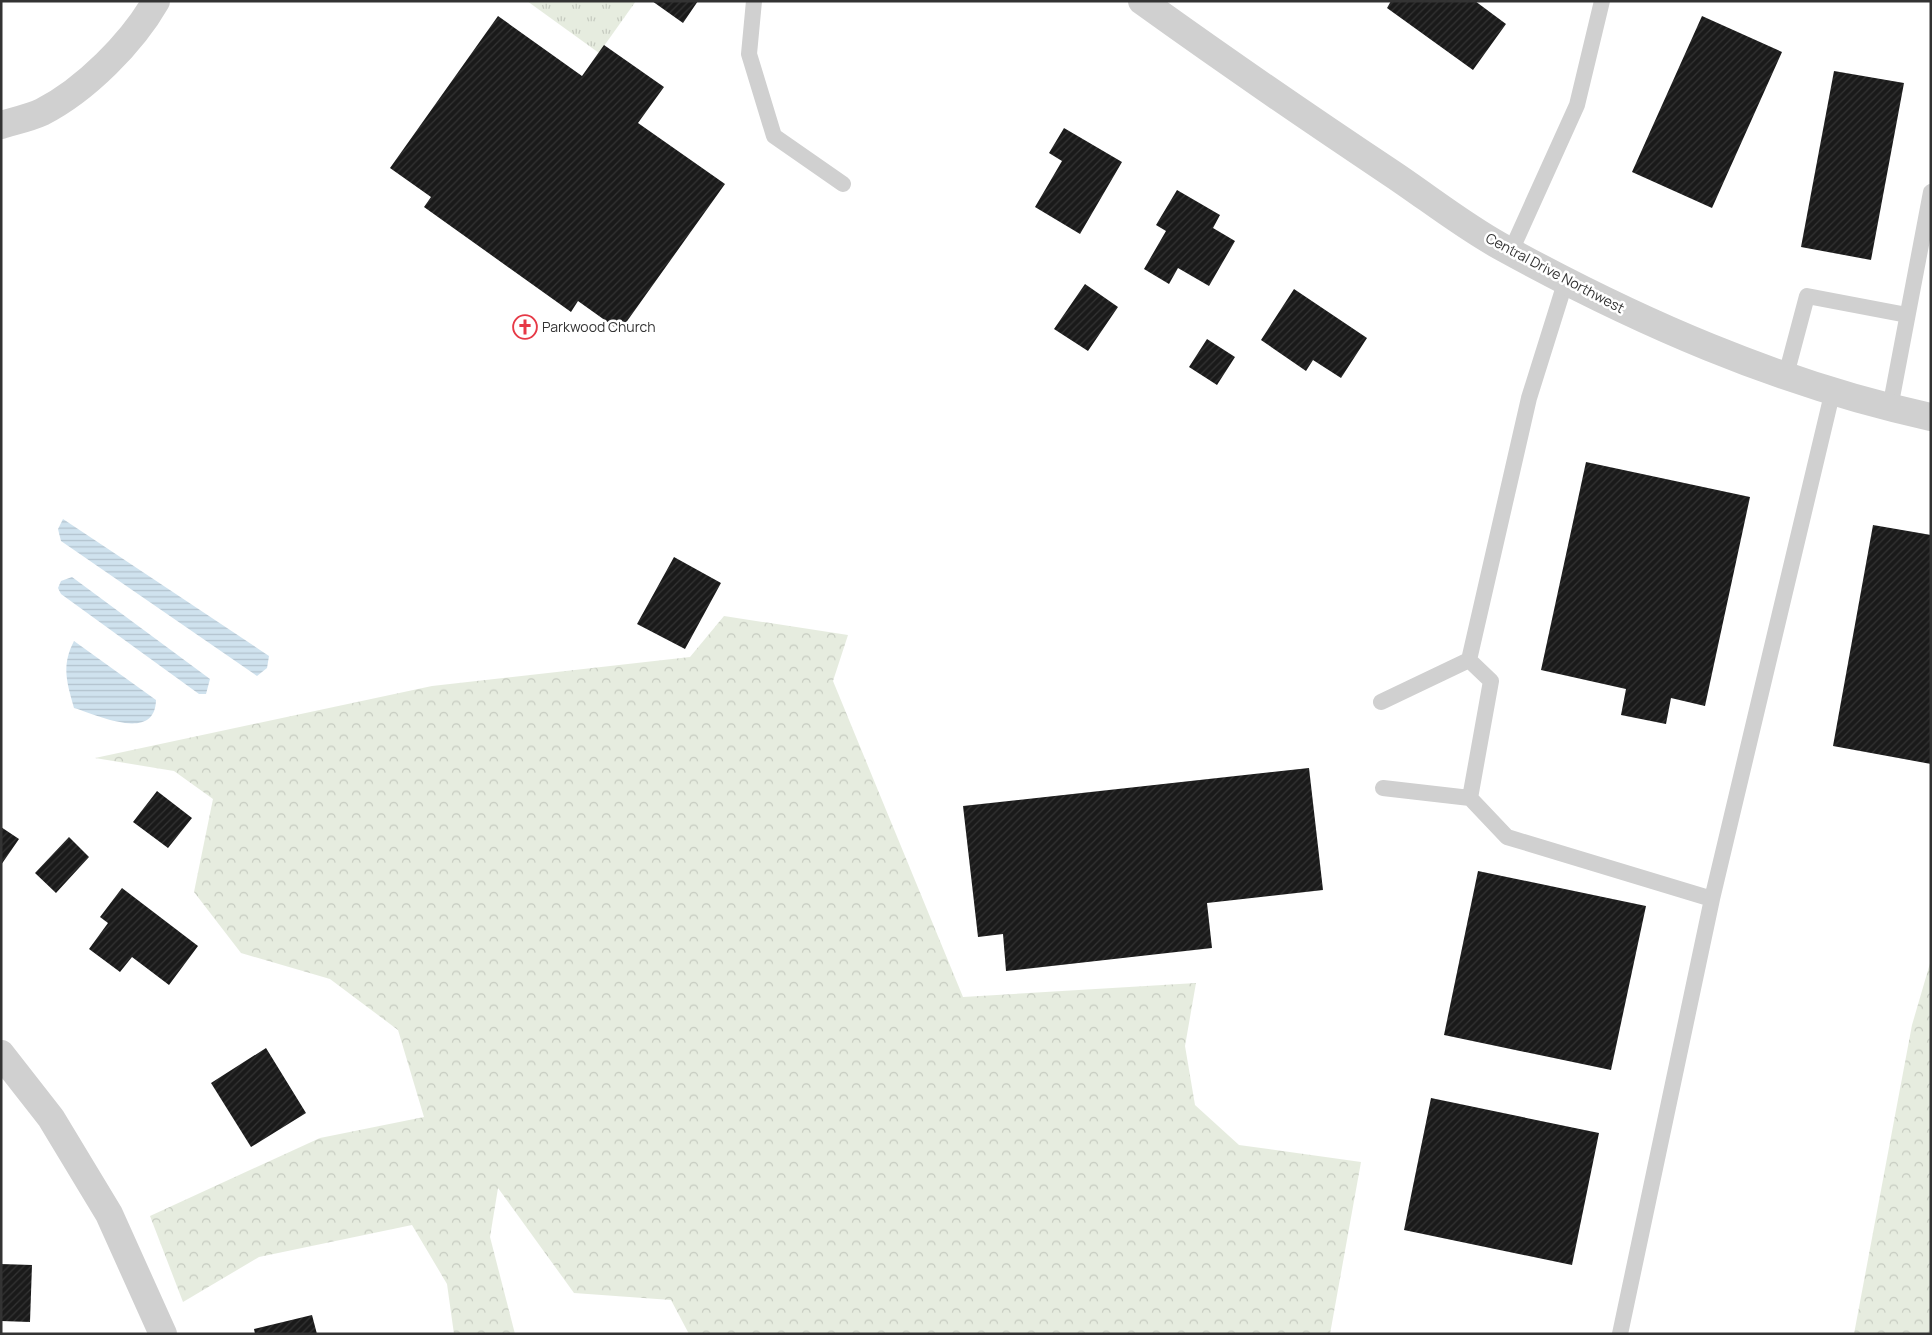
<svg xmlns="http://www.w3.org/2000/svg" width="1932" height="1335" font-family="Manrope,sans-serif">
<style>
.grass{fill:url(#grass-tufts)}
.forest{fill:url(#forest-crowns)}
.water{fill:url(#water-rules)}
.building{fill:url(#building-hatch)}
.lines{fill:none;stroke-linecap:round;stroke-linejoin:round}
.service{stroke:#d0d0d0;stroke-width:16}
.minor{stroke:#d0d0d0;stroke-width:28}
.tertiary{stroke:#d0d0d0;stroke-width:28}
.labels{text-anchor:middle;stroke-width:5;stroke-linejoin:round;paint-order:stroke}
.street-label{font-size:14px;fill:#333;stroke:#fff}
.poi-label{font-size:14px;fill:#333;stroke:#fff;text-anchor:start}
</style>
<defs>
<pattern id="grass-tufts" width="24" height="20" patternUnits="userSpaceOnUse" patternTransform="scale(1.25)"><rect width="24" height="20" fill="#e6ecdf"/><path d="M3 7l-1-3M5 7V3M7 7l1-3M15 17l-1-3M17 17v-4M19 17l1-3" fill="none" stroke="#c6cbc0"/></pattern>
<pattern id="forest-crowns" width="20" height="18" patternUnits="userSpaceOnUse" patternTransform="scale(1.25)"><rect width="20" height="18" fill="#e6ecdf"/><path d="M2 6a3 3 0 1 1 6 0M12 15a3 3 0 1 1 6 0" fill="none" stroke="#c6cbc0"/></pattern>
<pattern id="water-rules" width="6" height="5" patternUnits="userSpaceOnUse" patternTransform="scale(1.25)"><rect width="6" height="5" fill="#cfe2ee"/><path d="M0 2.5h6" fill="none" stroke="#b2c2cd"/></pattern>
<pattern id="building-hatch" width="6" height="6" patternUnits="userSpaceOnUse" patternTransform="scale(1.25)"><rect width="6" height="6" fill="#1a1a1a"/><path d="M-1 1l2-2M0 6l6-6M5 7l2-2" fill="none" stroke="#333"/></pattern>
</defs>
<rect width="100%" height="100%" fill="#fff"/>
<path class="grass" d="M527,1h109l-37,52z"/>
<path class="forest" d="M724,616l124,19 -15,46 130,316 233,-14 -11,63 10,59 44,40 122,17 -31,172h-641l-18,-34 -97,-7 -76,-105 -8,49 25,97h-61l-7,-50 -35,-59 -153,32 -76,45 -33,-86 170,-78 104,-21 -26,-87 -68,-51 -89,-26 -47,-61 19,-93 -39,-28 -79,-13 337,-72 258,-29z
M1931,960v374h-77l58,-309z"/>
<path class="water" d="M63,519l206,137 -2,12 -10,8 -196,-135 -3,-12z
M72,577l138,102 -4,15h-7l-138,-100 -3,-6 3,-7z
M74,641l82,59c-1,43 -58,15 -82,8 -7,-25 -13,-42 0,-67z"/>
<path class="building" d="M652,1h46l-15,22z
M1391,1h84l31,23 -33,46 -86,-62z
M498,16l84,60 22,-31 60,42 -26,36 87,61 -105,147 -42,-30 -7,11 -147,-105 7,-10 -41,-29z
M1702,16l80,36 -70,156 -80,-36z
M1834,71l70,12 -33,177 -70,-13z
M1064,128l58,34 -42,72 -45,-27 27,-46 -13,-8z
M1177,190l43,25 -7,13 22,13 -26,45 -31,-18 -9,16 -25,-15 22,-38 -10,-6z
M1085,284l33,23 -30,44 -34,-22z
M1294,289l73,49 -26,40 -28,-18 -7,11 -45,-31z
M1207,339l28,18 -18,28 -28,-18z
M1586,462l164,35 -45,209 -34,-8 -5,26 -45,-9 5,-26 -85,-19z
M1873,525l58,10v229l-98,-18z
M674,557l47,26 -36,66 -48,-25z
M1309,768l14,122 -116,13 5,45 -206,23 -3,-37 -25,3 -15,-131z
M157,791l35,27 -24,30 -35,-26z
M1,827l18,12 -18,26z
M69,837l20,20 -33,36 -21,-20z
M1478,871l168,35 -35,164 -167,-35z
M122,888l76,58 -29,39 -37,-28 -12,15 -31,-23 19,-26 -8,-6z
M266,1048l40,65 -55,34 -40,-64z
M1431,1098l168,35 -27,132 -168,-35z
M1,1264l31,1 -2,57 -29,-1z
M312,1315l5,19h-62l-1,-5z"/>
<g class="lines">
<path class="service" d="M754,1l-5,53 25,82 69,48
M1511,251l66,-146 25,-104
M1786,375l21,-79 100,19
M1890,408l41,-216
M1469,660l22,21 -21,117
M1381,702l88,-42 60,-262 37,-118
M1383,788l87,10 37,39 205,62 121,-509
M1620,1334l92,-435"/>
<path class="minor" d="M1,125c13,-4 28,-7 41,-13 43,-22 90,-69 114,-111
M1,1054l50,64 58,96 54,120"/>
<path class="tertiary" d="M1142,1c82,59 165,116 249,172 36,24 71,52 109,73 136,75 279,138 431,171"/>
</g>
<defs>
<g id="church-ring" transform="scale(1.25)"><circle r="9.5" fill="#fff" stroke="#e63946" stroke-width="1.5"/><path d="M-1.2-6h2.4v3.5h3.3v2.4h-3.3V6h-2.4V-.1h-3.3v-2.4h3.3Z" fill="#e63946"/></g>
</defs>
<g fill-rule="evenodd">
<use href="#church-ring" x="525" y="327"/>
</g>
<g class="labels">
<g class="street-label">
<text transform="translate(1555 273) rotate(28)" y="5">Central Drive Northwest</text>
</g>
<g class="poi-label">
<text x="542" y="332">Parkwood Church</text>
</g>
</g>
<rect width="1932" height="1335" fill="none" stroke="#333333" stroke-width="5"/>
</svg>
